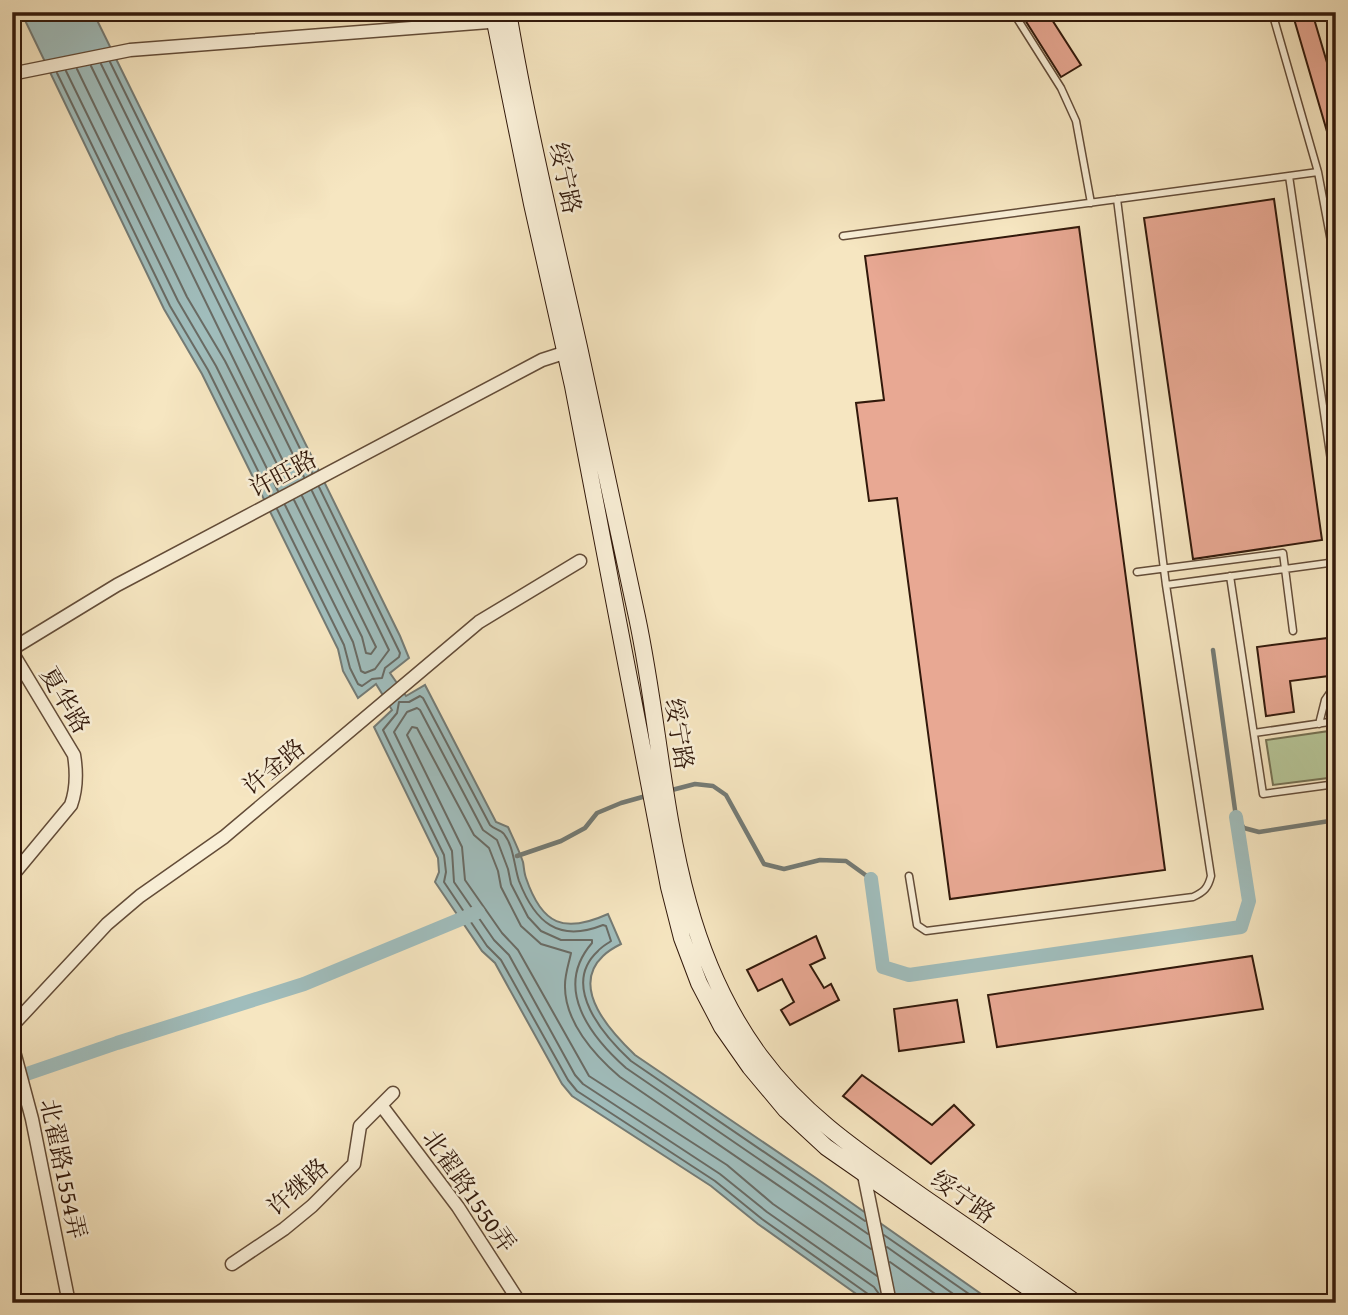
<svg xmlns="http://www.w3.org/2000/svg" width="1348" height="1315" font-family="'Gentium Book Plus','Noto Serif SC',serif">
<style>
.green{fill:#b6c698;stroke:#747052;stroke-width:2}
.water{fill:#a0bdbc;stroke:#747b75;stroke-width:2}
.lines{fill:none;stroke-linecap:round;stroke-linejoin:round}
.shore{stroke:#696b64;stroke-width:2}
.stream{stroke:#747b75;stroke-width:4.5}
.canal{stroke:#a0bdbc;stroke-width:14}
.building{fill:#e8a893;stroke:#32190b;stroke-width:2}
.service-casing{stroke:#634c38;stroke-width:9}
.minor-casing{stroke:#634c38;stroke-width:15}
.secondary-casing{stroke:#32190b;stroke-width:18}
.service{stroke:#f9efd7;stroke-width:6}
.minor{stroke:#f9efd7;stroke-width:12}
.secondary{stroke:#f9efd7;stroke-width:16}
.labels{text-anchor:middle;stroke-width:5;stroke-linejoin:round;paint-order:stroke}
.street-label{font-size:24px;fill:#32190b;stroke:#f9efd7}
</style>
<rect width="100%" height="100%" fill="#f6e6c1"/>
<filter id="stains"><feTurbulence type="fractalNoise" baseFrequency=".00286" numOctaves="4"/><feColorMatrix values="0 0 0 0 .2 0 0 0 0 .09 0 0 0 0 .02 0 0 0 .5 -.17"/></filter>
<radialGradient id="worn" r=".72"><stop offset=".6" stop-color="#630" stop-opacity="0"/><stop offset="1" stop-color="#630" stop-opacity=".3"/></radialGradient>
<path class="green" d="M1336,730v47l-63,8 -7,-45z"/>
<path class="water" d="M21,12h72l307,624 9,22 -19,15 16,23 19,-11 71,137 12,5c5,11 11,23 15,35 1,5 1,11 3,16 16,47 38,56 82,36l13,30c-6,3 -13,7 -18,12 -34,32 9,77 32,99l181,123 178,125h-125l-111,-79 -47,-38 -139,-90 -10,-12 -67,-121 -13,-12 -47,-69 4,-10 -1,-14 -64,-131 18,-17 -16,-26 -18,14 -15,-27 -5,-22 -136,-275 -38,-65z"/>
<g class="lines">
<path class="shore" d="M110,62l202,411
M101,64l203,413
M77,69l110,228 38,64 53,105 5,2 1,-5 -193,-397
M66,71l112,230 38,65 62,125
M57,73l113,233 38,64 62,125
M294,500l68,137 4,16 5,1 5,-7 -74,-151
M285,505l68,137 8,29 4,2 10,-4 14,-19 -77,-159
M277,509l67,136 6,23 8,16 4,2 10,-7 10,-1 3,-10 14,-11 1,-4 -81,-166
M865,1221l-234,-160c-27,-25 -71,-75 -33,-110 3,-4 9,-7 13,-10l-5,-15 -3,-1c-45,18 -68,-3 -84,-44 -5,-15 -5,-34 -15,-47 -3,-4 -10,-5 -14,-9l-67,-127 -3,-2 -11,6h-10l-2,11 -14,17 61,125 2,17 -2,10 43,64 14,14 67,120 9,11 138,90 47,38 106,75 4,9
M868,1234l-242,-166c-36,-32 -73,-80 -34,-125v-3h-31l-20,-9 -13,-14 -17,-33 -3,-15 -11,-29 -14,-10 -63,-120 -3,-2 -10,4 -13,20 58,119 2,31 40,58 15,15 66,120 8,9 137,90 47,38 107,75 5,7 2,9
M884,1235l98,68
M887,1247l79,56
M871,1249l-251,-172c-26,-22 -56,-56 -55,-92 0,-11 4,-22 6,-32l-30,-9 -20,-18 -20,-39 -3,-16 -9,-23 -15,-13 -57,-107 -5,-1 -5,8 55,112 3,33 37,53 16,17 71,126 138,89 46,39 104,72
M890,1262l58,41"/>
<path class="stream" d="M1213,650l23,167 8,11 15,4 77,-12
M668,791l27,-7 18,2 13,9 38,69 20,5 36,-9 26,1 25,18
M517,856l44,-15 24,-13 12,-15 24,-10 25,-7"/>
<path class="canal" d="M871,879l12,88 26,8 332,-48 8,-26 -13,-84
M12,1079l105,-36 187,-59 174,-72"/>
</g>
<path class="building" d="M1020,12h27l34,53 -20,12z
M1292,12h20l24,81v59h-3z
M1274,199l48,341 -129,19 -49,-341z
M1079,227l86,643 -215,29 -53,-401 -28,3 -13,-98 28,-3 -19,-144z
M1336,637v38l-46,6 4,31 -28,4 -9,-69z
M816,936l9,22 -15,7 14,23 7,-4 8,16 -49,25 -9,-15 13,-8 -12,-23 -24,12 -11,-21z
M1252,956l11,53 -266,38 -9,-52z
M957,1000l7,42 -65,9 -5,-42z
M862,1075l70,50 22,-20 20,20 -43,39 -88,-68z"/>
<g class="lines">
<g class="service-casing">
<path id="service" d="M1013,12l48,76 15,33 15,82
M1272,12l46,160 18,96
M1289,176l47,318
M843,236l475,-64
M1137,572l146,-19 10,78
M1230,576l33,218 73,-10
M1166,585l170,-23
M1319,724l6,-24 11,-16
M1254,733l82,-12
M909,876l8,49 9,6 267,-34c11,-5 15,-9 18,-21l-45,-291 -49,-386"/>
</g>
<g class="minor-casing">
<path id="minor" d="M12,70l9,2 109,-22 372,-29
M12,649l105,-64 425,-225 31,-10
M12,652l62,103c3,18 3,33 -3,50l-59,71
M12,1026l95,-102 33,-28 84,-59 255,-215 101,-61
M12,1044l20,75 37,184
M381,1105l77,102 62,96
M863,1170l27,133
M232,1264l52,-35 28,-23 42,-42 6,-38 33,-33"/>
</g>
<g class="secondary-casing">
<path id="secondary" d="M493,12l39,192 41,182 96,501 13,51 17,45 23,44 28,40 36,43 40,37 224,156
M508,12c19,113 46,224 71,335 20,90 39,180 58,270 32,151 27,309 123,439 45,61 102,98 163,141 51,35 102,70 153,106"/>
</g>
<use href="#service" class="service"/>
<use href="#minor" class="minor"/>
<use href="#secondary" class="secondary"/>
</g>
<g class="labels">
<g class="street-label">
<text transform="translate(565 178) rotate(78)" y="8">绥宁路</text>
<text transform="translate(283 474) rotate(-28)" y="8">许旺路</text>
<text transform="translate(65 700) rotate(59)" y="8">夏华路</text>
<text transform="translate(679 734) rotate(81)" y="8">绥宁路</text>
<text transform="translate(274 767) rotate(-40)" y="8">许金路</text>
<text transform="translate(63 1169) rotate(78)" y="8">北翟路1554弄</text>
<text transform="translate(298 1187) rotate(-42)" y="8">许继路</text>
<text transform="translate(469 1191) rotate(55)" y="8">北翟路1550弄</text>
<text transform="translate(963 1197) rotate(35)" y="8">绥宁路</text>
</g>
</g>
<rect width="1348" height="1315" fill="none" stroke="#f6e6c1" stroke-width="42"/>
<rect x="14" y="14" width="1320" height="1287" fill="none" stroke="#32190b" stroke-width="3.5"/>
<rect x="21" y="21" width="1306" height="1273" fill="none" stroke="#32190b" stroke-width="2"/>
<rect width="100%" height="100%" filter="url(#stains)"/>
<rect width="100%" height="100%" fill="url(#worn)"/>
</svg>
